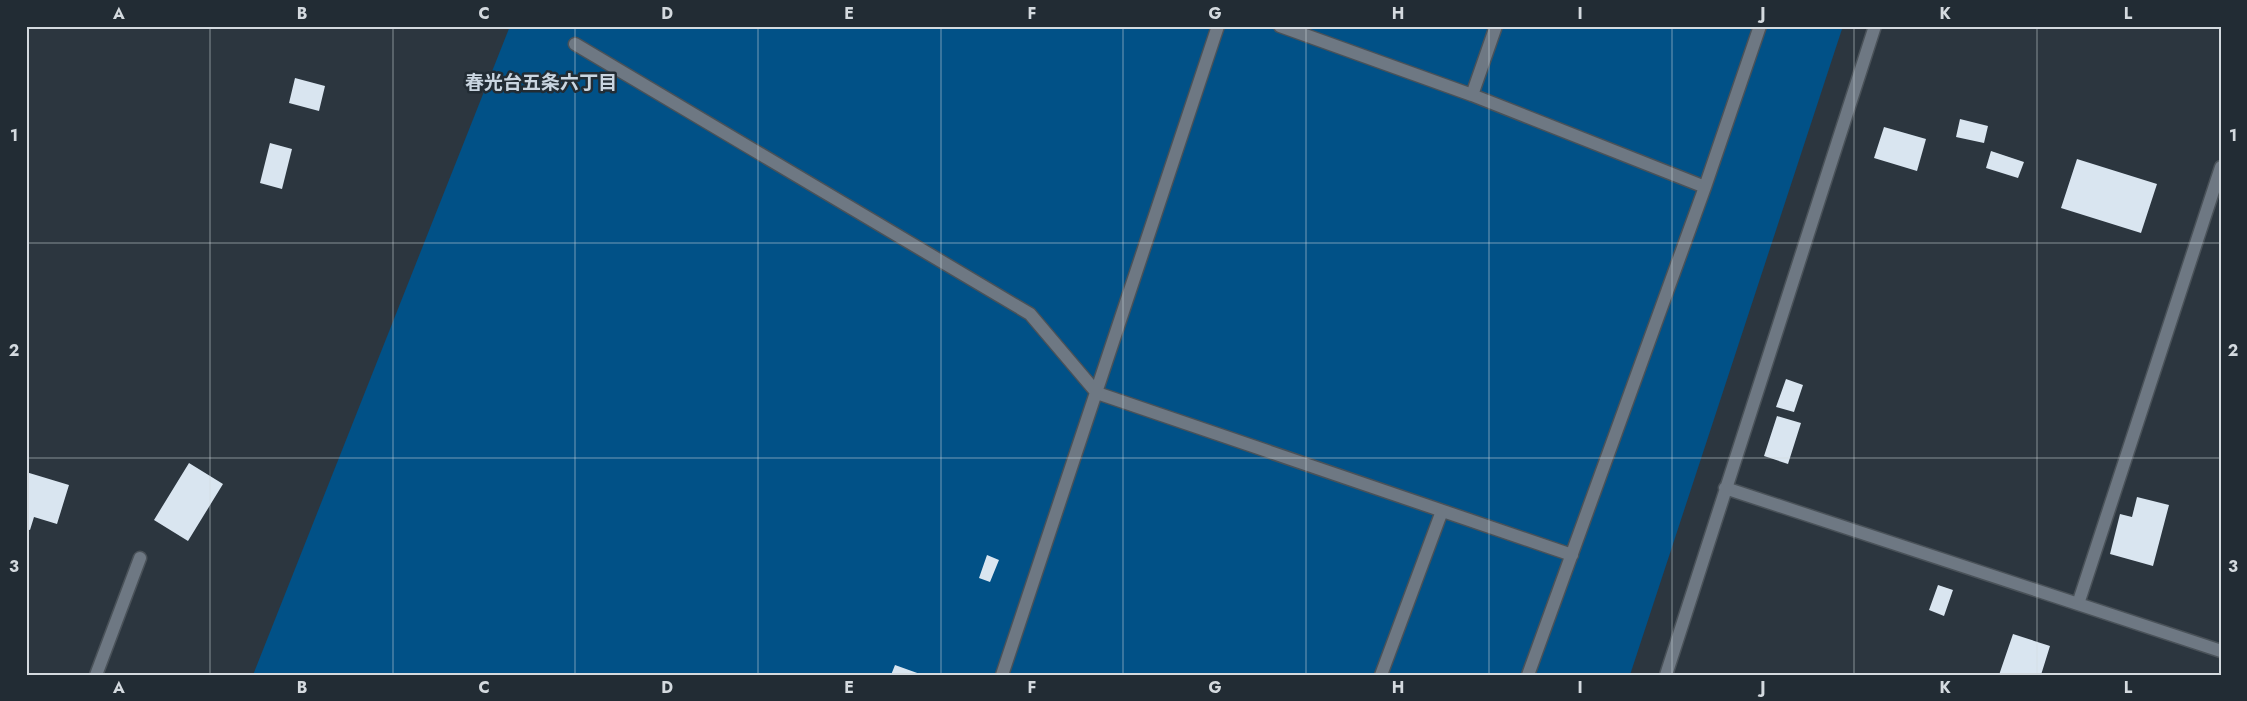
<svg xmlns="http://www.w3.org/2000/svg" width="2247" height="701" font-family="Jost,'Noto Sans JP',sans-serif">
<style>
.green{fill:#015187}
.building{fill:#d9e5f0}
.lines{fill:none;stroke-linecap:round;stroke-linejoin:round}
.lane-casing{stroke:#4a5259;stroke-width:15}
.street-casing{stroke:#4a5259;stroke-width:15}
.lane{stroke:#6e7883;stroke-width:12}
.street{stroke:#6e7883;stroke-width:12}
.grid{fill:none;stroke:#d4dadf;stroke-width:1;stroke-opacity:0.55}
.labels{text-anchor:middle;stroke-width:5;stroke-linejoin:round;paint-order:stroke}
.neighbourhood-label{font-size:19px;font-weight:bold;fill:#cad6e1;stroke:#222c34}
.neatline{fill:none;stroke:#d4dadf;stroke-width:2}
.grid-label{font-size:16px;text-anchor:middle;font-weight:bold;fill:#d4dadf}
</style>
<rect width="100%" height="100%" fill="#2c363f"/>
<path class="green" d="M510,26h1333l-213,649h-1377z"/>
<path class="building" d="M295,78l30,8 -6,25 -30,-8z
M1960,119l28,7 -4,17 -28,-6z
M1884,127l42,12 -9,32 -43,-13z
M270,143l22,6 -10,40 -22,-6z
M1991,151l33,11 -6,16 -32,-10z
M2077,159l80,25 -16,49 -80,-25z
M1786,379l17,6 -9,27 -18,-5z
M1777,416l24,7 -13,41 -24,-8z
M189,463l34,21 -35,57 -34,-21z
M26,472l43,13 -12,39 -23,-7 -4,13 -4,-1z
M2137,497l32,8 -16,61 -43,-12 10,-40 12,3z
M987,555l12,5 -9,22 -11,-4z
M1938,585l15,5 -9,26 -15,-6z
M2013,634l37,12 -9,29h-42z
M895,665l25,9v1h-29z"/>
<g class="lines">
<g class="lane-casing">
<path id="lane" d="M1280,26l192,69 233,92
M575,44l455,270 67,79 475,162
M1472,95l24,-69
M96,675l44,-117
M1002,675l216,-649
M1381,675l61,-164
M1528,675l177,-488 55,-161"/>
</g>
<g class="street-casing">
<path id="street" d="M1725,488l496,163
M2078,604l143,-437
M1666,675l209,-649"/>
</g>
<use href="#lane" class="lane"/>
<use href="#street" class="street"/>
</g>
<path class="grid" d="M210,26v649M393,26v649M575,26v649M758,26v649M941,26v649M1123,26v649M1306,26v649M1489,26v649M1672,26v649M1854,26v649M2037,26v649M26,243h2195M26,458h2195"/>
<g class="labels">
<g class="neighbourhood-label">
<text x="541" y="89">春光台五条六丁目</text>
</g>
</g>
<rect width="2247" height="701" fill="none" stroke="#222c34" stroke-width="55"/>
<rect x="28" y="28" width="2192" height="646" class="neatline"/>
<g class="grid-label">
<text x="119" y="19">A</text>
<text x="302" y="19">B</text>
<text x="484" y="19">C</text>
<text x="667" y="19">D</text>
<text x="849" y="19">E</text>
<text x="1032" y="19">F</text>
<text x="1215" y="19">G</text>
<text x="1398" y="19">H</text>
<text x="1580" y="19">I</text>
<text x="1763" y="19">J</text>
<text x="1945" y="19">K</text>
<text x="2128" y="19">L</text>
<text x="14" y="141">1</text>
<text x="2233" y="141">1</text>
<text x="14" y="356">2</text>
<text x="2233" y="356">2</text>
<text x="14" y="572">3</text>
<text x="2233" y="572">3</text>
<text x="119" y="693">A</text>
<text x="302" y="693">B</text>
<text x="484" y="693">C</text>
<text x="667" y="693">D</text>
<text x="849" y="693">E</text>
<text x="1032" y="693">F</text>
<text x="1215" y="693">G</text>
<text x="1398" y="693">H</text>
<text x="1580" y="693">I</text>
<text x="1763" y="693">J</text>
<text x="1945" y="693">K</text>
<text x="2128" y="693">L</text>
</g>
</svg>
